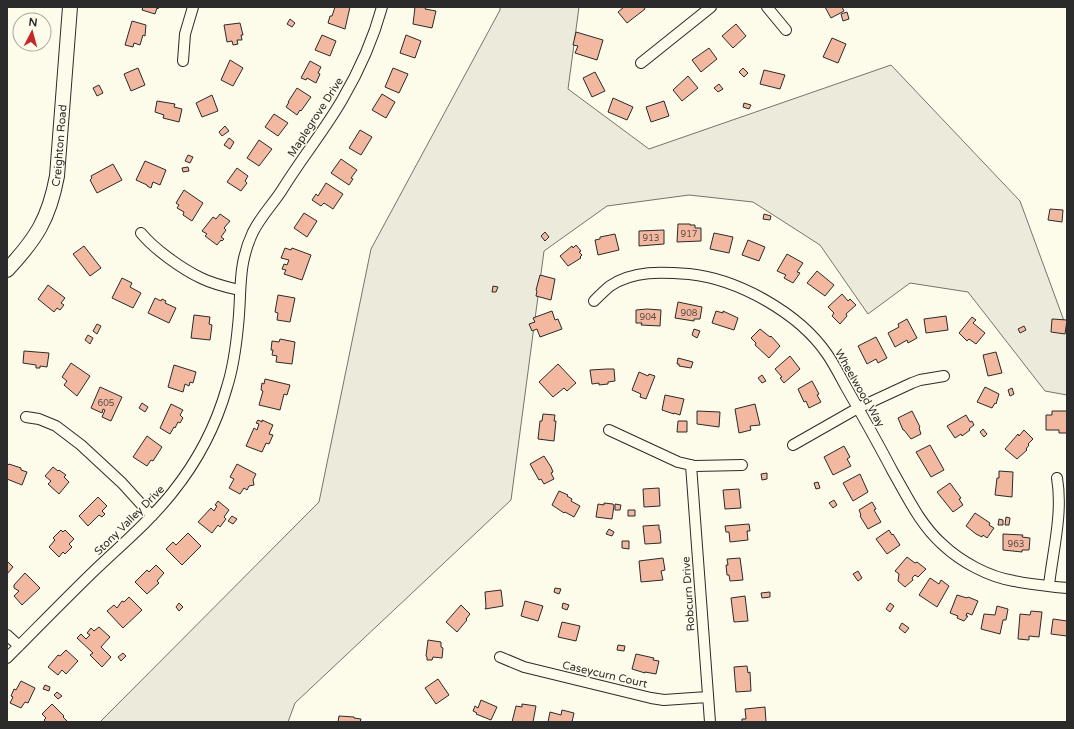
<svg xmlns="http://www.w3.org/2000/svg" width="1074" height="729" font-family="'Varela Round',sans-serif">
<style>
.green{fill:#ecebdb;stroke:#74746e}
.building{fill:#f2b8a0;stroke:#2b2b2b}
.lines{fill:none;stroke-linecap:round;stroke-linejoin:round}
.street-casing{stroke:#2b2b2b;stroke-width:12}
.secondary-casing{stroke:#2b2b2b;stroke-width:16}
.street{stroke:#fdfbea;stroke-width:10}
.secondary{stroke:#fdfbea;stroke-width:14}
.labels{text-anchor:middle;stroke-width:3;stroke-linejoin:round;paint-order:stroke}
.number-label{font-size:9px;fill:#5d4e48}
.street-label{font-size:11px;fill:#2b2b2b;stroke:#fdfbea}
</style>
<rect width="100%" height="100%" fill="#fdfbea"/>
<path class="green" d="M500,7h79l-11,82 81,60 242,-84 129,136 47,128v66l-22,-4 -77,-99 -58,-9 -42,31 -48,-69 -67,-43 -64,-7 -82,11 -63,45 -33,249 -216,203 -7,19h-188l219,-220 52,-253 129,-239z"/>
<path class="building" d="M143,7h16l-1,2 -1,-1 -2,6 -13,-4z
M335,7h15l-5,22 -17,-6 2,-7h2z
M415,7h11l-1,2 11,2 -4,17 -19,-4z
M624,7h20l1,2 -18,14 -9,-11z
M825,7h17l2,4 -13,7z
M847,12l2,7 -6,2 -2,-7z
M290,19l5,4 -3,4 -5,-3z
M132,21l14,4 -1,11 -2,-1 -3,10 -6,-2 -1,4 -8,-2z
M240,23l3,12h-2l1,5h-5l1,4 -5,1 -1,-4 -5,1 -3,-17z
M736,24l10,12 -13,12 -11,-12z
M576,32l27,8 -6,20 -22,-7 3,-7 -5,-1z
M322,35l14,6 -6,15 -15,-6z
M406,35l15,6 -6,17 -15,-5z
M832,38l14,6 -8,19 -15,-6z
M709,48l8,11 -16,13 -9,-12z
M230,60l13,8 -10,18 -12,-6z
M310,61l11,6 -3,6 2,1 -4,9 -9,-5 -1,2 -5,-2z
M138,68l7,17 -14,6 -7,-17z
M393,68l15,6 -9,19 -14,-6z
M743,68l5,5 -4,4 -5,-5z
M764,70l21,5 -5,14 -20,-5z
M595,72l10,19 -13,6 -9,-19z
M688,76l10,12 -16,13 -9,-11z
M719,84l4,5 -5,3 -4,-4z
M99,85l4,8 -6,3 -4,-8z
M297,88l14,9 -10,14 -1,-1 -3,5 -11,-8 3,-5h-1z
M382,94l13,8 -9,16 -14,-8z
M212,95l6,16 -16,6 -6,-14z
M613,98l20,9 -6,13 -19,-8z
M157,101l18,3 -1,3 8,2 -3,13 -16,-4 1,-3 -9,-3z
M664,101l5,15 -18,6 -5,-15z
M744,103l7,2 -2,4 -6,-2z
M274,114l14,9 -10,13 -13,-9z
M225,126l4,5 -7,5 -3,-4z
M360,130l12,7 -11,18 -12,-7z
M229,138l5,4 -4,7 -6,-4z
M259,140l13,9 -13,17 -12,-8z
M188,155l5,2 -3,6 -5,-2z
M341,159l16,11 -6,8 2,1 -4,6 -18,-12z
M145,161l21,9 -6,15 -7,-3 -2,6 -4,-2v-1l-11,-5z
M113,164l9,16 -25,13 -7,-13 2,-2 -1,-2z
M188,167l1,4 -6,1 -1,-4z
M237,168l11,8 -3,5 2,2 -6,8 -14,-9z
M326,183l17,11 -10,15 -9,-6 -3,3 -9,-6 4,-6 2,2z
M184,190l19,13 -11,18 -9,-6 1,-3 -7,-4 2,-3 -3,-2z
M1050,209l13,1 -1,12 -14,-2z
M304,213l13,8 -10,16 -13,-9z
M220,214l10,7 -6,7 2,2 -5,7 3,2 -2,2 -1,-1 -4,5 -12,-9 2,-2 -5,-3 11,-14 3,2z
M764,214l7,2 -1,4 -7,-1z
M678,224h12v1h5v3h6v13l-24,1z
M664,230v14l-25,2v-15z
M545,232l4,5 -4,4 -4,-5z
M714,233l19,4 -4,16 -19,-4z
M615,234l4,16 -21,5 -3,-15 5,-1v-2z
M748,240l17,7 -6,14 -17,-6z
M576,245l5,6 -2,1 3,3 -2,2 1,1 -13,8 -8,-10 12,-10 1,2z
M84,246l17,22 -11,8 -17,-22z
M285,248l6,2 1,-2 19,7 -9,25 -18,-6 2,-4 -4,-1 2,-5 3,1 2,-5 -8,-2z
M787,254l16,9 -6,9 3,1 -7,10 -9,-5 2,-3 -9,-4z
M817,271l17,14 -9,11 -18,-13z
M540,275l15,4 -4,21 -15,-4 1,-5 -1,-1z
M122,278l10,5 -2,4 11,6 -8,15 -21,-10z
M48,285l17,13 -4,5 3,2 -4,5 -3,-2 -3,4 -16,-13z
M493,286l5,1 -2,5h-4z
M842,294l6,7 2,-2 6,6 -10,9 1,2 -7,8 -8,-8 2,-3 -6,-6z
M278,295l17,3 -5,24 -13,-2 1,-7 -3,-1z
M155,298l6,3 1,-2 4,2 -1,2 11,5 -7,15 -21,-10z
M678,302l24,5 -2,12h-6v2l-19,-3z
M647,309l14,1 -1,16 -19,-1 1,-2h-6v-13z
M552,311l3,9 3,-1 4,10 -22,8 -3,-8 -5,2 -3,-7 6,-2 -2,-4z
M716,311l7,2v-2l15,7 -4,12 -22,-7z
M194,315l16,2 -1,7 3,1 -2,15 -19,-2z
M946,316l2,14 -22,3 -2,-14z
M972,317l4,3 -3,3 12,10 -9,11 -7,-5 -2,2 -8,-8z
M907,319l10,19 -9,5 -1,-3 -12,7 -7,-14 11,-6 -1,-3z
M1052,319l15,1 -2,14 -14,-2z
M97,324l4,2 -4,8 -4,-3z
M1024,326l2,4 -6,3 -2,-4z
M694,329l6,2 -3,7 -5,-3z
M760,329l10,8 1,-1 9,10 -11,12 -14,-13 1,-2 -5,-5z
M88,335l5,3 -3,6 -5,-4z
M876,337l11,21 -9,5 -2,-4 -9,5 -9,-18z
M280,339l15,3 -3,22 -16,-2 1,-6 -5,-1 1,-5h-2l1,-9 7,1z
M24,351l25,2 -2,14 -7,-1v2h-4v-3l-13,-2z
M996,352l6,21 -14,3 -5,-21z
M790,356l10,13 -16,14 -4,-5 2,-1 -7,-8z
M678,358l15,4 -2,6 -12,-2v-2h-2z
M71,363l19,13 -13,20 -13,-11 3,-4 -5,-4z
M558,364l18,19 -9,8 -3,-3 -11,9 -14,-15z
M174,365l22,7 -3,11 -3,-1 -1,4 -4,-2 -2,8 -15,-5z
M607,369h7l1,12 -7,1v2l-9,1v-2l-7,1 -2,-14z
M639,372l9,4 1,-2 6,2 -9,23 -6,-2 1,-3 -9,-4z
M762,375l4,6 -4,2 -4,-5z
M265,379l25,6 -3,10 -3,-1 -4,16 -21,-5 4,-14 -2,-1 1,-7 2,1z
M812,381l7,13 -2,1 4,7 -12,6 -3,-7 -2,1 -6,-13z
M100,387l22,10 -11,24 -9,-4 3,-7 -2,-1 -1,4 -11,-5z
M985,387l14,7 -3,10 -1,-1 -3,5 -15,-6z
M1012,388l2,6 -4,2 -2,-6z
M665,395l19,4 -4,16 -6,-2v1l-12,-4z
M142,403l6,4 -3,5 -6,-4z
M171,404l12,6 -3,5 3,3 -3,5 -2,-1 -3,6 -1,-1 -4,7 -10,-6z
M755,404l5,21 -10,1 1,4 -12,3 -4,-24z
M697,411l23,1 -1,15 -22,-3z
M912,411l8,16 -1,1 2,6 -10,5 -7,-9h-1l-5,-12z
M1052,411h15v22h-8v-3h-13v-15h6z
M543,414l12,1 -1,6h2l-2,20 -16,-2 2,-18h2z
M966,415l4,7 2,-1 2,4 -5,4 1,1 -8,6 -1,-2 -6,4 -8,-12z
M258,420l4,2v-2l11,5 -4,9 4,1 -4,9 -3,-1 -4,9 -16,-6 8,-18 3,2 2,-6 -3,-1z
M678,421h9v11h-10z
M983,429l4,5 -3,3 -4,-5z
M1024,430l9,9 -5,5 1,1 -3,4 1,1 -10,9 -12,-10 13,-15 1,2z
M147,436l15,11 -9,14 -2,-1 -4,6 -14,-9z
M930,445l14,25 -13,7 -15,-25z
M844,446l6,11 -3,2 4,7 -18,9 -9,-18z
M544,456l7,11 2,5 -2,1 3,6 -10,5 -3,-5 -2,1 -9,-16z
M7,464l1,1 1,-1 12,4v2l6,2 -5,13 -15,-6z
M237,464l19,10 -3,6 1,5 -5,1 -2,4 -3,-2 -4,6 -11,-6 5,-9 -4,-2z
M53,467l5,4 1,-1 7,5 -2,2 5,5 -10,12 -11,-10 3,-3 -6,-5z
M999,471l14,1 -1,25 -17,-2 2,-17h2z
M767,473v6l-5,1 -1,-6z
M860,474l8,18 -15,9 -10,-18z
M818,482l2,6 -4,1 -2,-6z
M950,483l11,15 -2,1 4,6 -10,7 -16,-20z
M659,488l1,18 -16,1 -1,-18z
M739,489l2,19 -16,1 -2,-19z
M559,491l9,4 -1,1 5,3 -1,2 9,5 -6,11 -9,-5 -1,1 -12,-8z
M98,497l9,9 -5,5 3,3 -3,3 -3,-2 -11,11 -9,-10z
M834,500l3,5 -4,3 -4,-5z
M218,501l11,9 -5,7 2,2 -6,8 -2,-2 -6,8 -14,-11 13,-14 3,3 3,-5 -2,-1z
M872,502l4,7 -2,1 7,12 -13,7 -8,-13 1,-1 -2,-5z
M604,503l9,1 1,2 -2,13 -16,-2 2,-13 6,1z
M615,504l6,1 -1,5h-5z
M628,510h7v6h-7z
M975,513l15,10 -1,2 5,3 -7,10 -4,-3 -1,2 -6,-3 -10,-8z
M232,516l5,3 -4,5 -5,-3z
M1006,517l4,1 -1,7h-4z
M999,519l4,1v5h-5z
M749,524l1,7h-3l1,9 -18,2 -1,-10h-3l-1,-6z
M659,525v5h1l1,13 -16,1 -2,-18z
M609,529l5,3 -2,4 -6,-2z
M61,530l2,2 2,-2 9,9 -5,5 3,3 -7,7 -2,-2 -4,5 -10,-10 6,-7 -2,-2z
M889,530l3,5 1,-1 7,11 -13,9 -11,-15z
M188,533l13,13 -19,19 -16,-16 7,-7 3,3z
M1003,534l20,1 -1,2 8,1 -1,12h-7v2l-19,-2z
M622,541h7v8l-7,-1z
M907,557l8,6 2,-1 9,7 -8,8 -3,-2 -3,3 1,2 -8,7 -7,-6 1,-7 -4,-3z
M663,558l2,12 -4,1 2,9 -22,2 -2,-21z
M740,558l3,22 -13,1 -1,-6h-2l-1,-10h2l-1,-6z
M7,561l6,6 -6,7z
M156,565l8,8 -7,8 2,2 -12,11 -12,-12 12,-12 2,2z
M858,571l4,7 -4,3 -5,-7z
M25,573l15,15 -18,17 -8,-9 5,-5 -5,-3v-3z
M930,578l9,6 2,-4 8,6 -12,21 -18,-12z
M555,588l6,1 -2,5 -5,-2z
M501,590l2,16 -18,3 1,-2 -1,-15z
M770,592v5l-8,1 -1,-5z
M957,595l10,3 1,-1 10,4 -6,14 -5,-2 -1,3h2l-4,5 -7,-3 1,-2 -8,-3z
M745,596l3,25 -14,1 -3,-24z
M129,597l13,13 -19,18 -16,-17 7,-6 3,3 5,-7 2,1z
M525,601l18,5 -5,15 -17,-5z
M179,603l4,4 -4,4 -3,-4z
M563,603l6,2 -2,5 -5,-2z
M890,603l4,3 -4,6 -4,-3z
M461,605l9,9 -4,5 1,1 -10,12 -11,-10z
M997,606l11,3 -2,11h-3l-3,14 -19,-5 3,-15 11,1z
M1031,611l11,1 -3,25 -10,-1v4l-11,-1 2,-25 10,1z
M1053,619l14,2v15l-16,-2z
M562,622l18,4 -4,15 -18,-4z
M902,623l7,5 -4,5 -6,-5z
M99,627l11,10 -9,10 10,10 -9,10 -12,-12 3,-2 -16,-15 4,-4 5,5 4,-4 -3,-2 4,-5 3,3z
M428,640l13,2v5l2,1 -1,10 -9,-1 -1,3h-5v-3l-1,-1z
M618,645l7,1 -1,5 -7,-1z
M66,650l12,11 -12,13 -4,-4 -4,5 -10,-8 10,-12 2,1z
M123,653l3,3 -5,5 -3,-4z
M636,654l18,4 -1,2 6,1 -3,13 -11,-2v1l-13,-4z
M747,666l1,7 2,-1 1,19 -15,1 -2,-25z
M438,679l11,16 -13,9 -11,-16z
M21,681l14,7 -7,15 -3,-1 -4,6 -11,-5 3,-6 -2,-1 3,-7 2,1z
M45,685l5,2 -1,4 -6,-2z
M57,692l5,4 -4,3 -4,-4z
M481,700l16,7 -6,13 -15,-6 1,-1 -4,-2 2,-5 3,2z
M52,704l12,12 -1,1 5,5h-22l-2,-2 2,-2 -4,-4z
M522,704l14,2 -3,16h-21l4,-16 6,1z
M765,707l1,15h-24v-3h4l-1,-10z
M562,710l12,3 -2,9h-24l2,-10 11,3z
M339,716l15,1v1l7,1 -1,3h-22z"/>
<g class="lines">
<g class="street-casing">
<path id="street" d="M767,7l19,23
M183,61l2,-27 8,-27
M641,63l70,-56
M141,233c13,16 41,36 60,45 12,6 25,9 38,12
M594,301c5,-5 11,-11 16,-15 24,-16 52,-14 79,-12 49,5 110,39 138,80 7,10 13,22 19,33 16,28 32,56 47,85 15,26 27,52 49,72 19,18 47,33 72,37 17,4 35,5 53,7
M26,417l13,2 17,7 25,19 41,38 30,33
M609,430l69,32 17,4 47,-1
M793,445l65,-37 54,-25 8,-3 24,-4
M691,465l19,257
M1049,585c4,-35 14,-72 8,-107
M7,635l12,11
M500,657l24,10 127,31 13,2 43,-3
M7,658c29,-29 58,-59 88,-88 26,-25 54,-48 77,-77 25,-31 44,-67 55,-106 6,-19 9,-40 11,-61 4,-36 -1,-60 15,-94 8,-16 20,-28 29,-42 19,-31 42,-59 60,-90 17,-29 31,-60 40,-93"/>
</g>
<g class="secondary-casing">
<g id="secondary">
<path id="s1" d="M7,270c29,-31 42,-51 50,-94l13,-169"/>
</g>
</g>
<use href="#street" class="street"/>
<use href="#secondary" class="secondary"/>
</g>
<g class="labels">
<g class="number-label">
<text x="689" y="237">917</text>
<text x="651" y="241">913</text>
<text x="689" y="316">908</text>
<text x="648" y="320">904</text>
<text x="106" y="406">605</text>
<text x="1016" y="547">963</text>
</g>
<g class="street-label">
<text transform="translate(315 117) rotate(-57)" y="4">Maplegrove Drive</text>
<text dy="4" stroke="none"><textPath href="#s1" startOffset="139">Creighton Road</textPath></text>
<text transform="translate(860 388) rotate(60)" y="4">Wheelwood Way</text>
<text transform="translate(129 520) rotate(-45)" y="4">Stony Valley Drive</text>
<text transform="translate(688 594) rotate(-94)" y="4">Robcurn Drive</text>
<text transform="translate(605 674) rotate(13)" y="4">Caseycurn Court</text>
</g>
</g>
<rect width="1074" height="729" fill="none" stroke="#2b2b2b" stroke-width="16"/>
<g transform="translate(32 32) rotate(6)"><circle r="19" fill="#fdfbea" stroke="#a9a89e"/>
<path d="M0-3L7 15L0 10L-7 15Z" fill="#c62828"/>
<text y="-6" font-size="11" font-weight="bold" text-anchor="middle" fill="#2b2b2b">N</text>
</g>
</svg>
